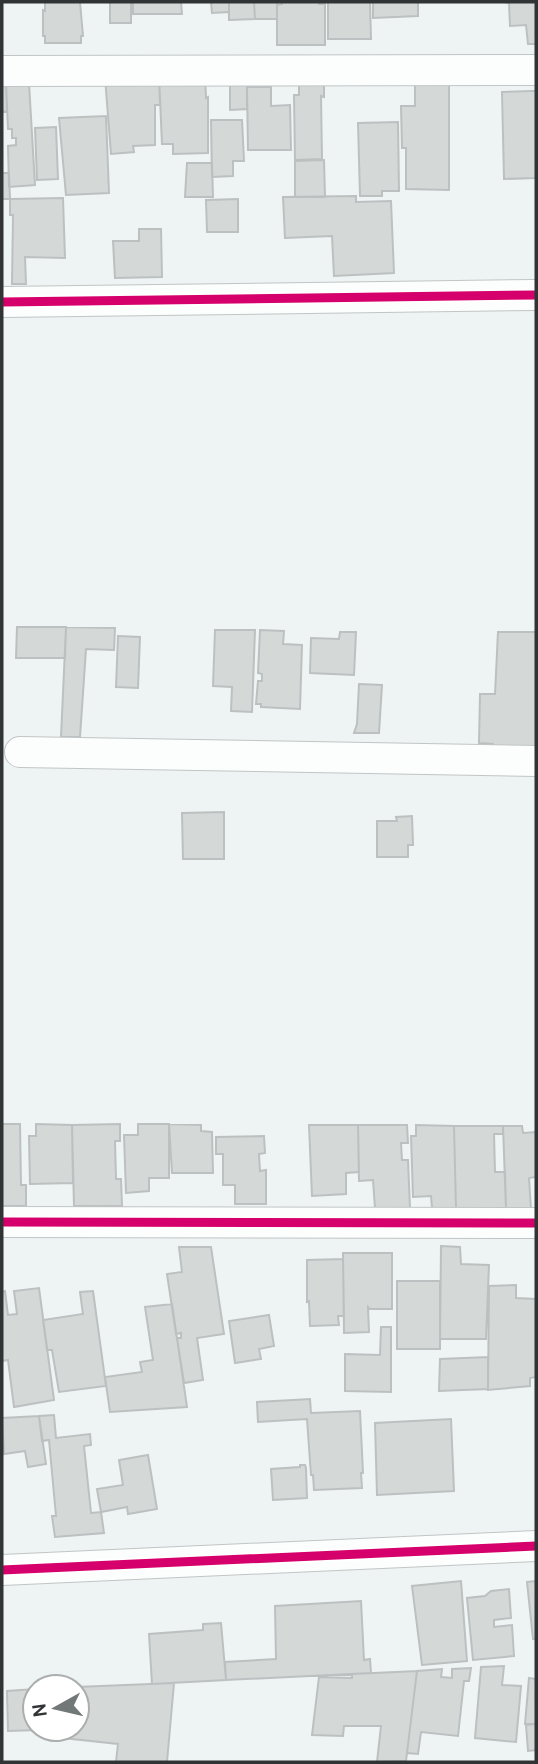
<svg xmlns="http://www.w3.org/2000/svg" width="538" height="1764" font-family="Cabin,sans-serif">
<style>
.building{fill:#d4d9d8;stroke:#bcc0c0;stroke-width:2}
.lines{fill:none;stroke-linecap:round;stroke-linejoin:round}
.minor-casing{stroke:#c1c5c5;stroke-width:32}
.minor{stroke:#fcfdfd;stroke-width:30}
.cycleway-casing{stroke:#fff;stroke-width:13}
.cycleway{stroke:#d6006c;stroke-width:9}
</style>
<rect width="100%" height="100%" fill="#eef4f3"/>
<path class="building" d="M45,2h35l3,34h-2v7h-36v-7h-2v-26l2,1z
M110,2h21v21h-21z
M133,2h48l1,12h-49z
M211,2h18v10l-17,1z
M229,2h25l1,17 -26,1z
M254,2h23v17h-22z
M282,2h37v2h6v41h-48v-40l5,-1z
M328,2h42l1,37h-43z
M373,2h45v14l-45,2z
M504,2h32v42h-8l-2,-19 -16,1 -1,-23z
M415,74h34v116l-43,-1v-41h-4l-1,-42h14z
M205,75l1,23 2,-1v56l-35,1v-10h-11l-3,-68z
M324,75v22l-3,-1 1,63 -27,1 -1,-65h5v-18z
M159,76l1,29h-5v40l-22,1 1,6 -23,2 -6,-77z
M247,78v31l-17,1v-31z
M2,79h4l1,32 -5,1z
M29,83l6,102 -26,2 -1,-41 8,-1v-7h-4v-9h-4l-2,-45z
M247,87h24v19l19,-1 1,45h-43z
M531,91h5v87l-32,1 -2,-87z
M106,116l3,77 -43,2 -7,-77z
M211,120h31l2,41h-11v15l-21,1z
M398,122l1,69h-17v5h-22l-2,-73z
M56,127l2,52 -21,1 -2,-52z
M324,160l1,37h-30v-36z
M187,163h25l1,34h-28z
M2,173h7l1,26h-8z
M356,196v6l35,-1 3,72 -60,3 -2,-40 -47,2 -2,-41z
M63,198l2,60 -40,-1 1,27h-14l1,-69h-3v-16z
M238,199v33h-31l-1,-32z
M139,229h22l1,48 -47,1 -2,-37h26z
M17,627h49l-1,31h-49z
M66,627l49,1 -1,22 -28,-1 -6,88h-19z
M215,630h40l-3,82 -21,-1 1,-24 -19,-1z
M260,630l24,1 -1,13 19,1 -2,64 -39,-2v-3h-5l2,-23h4v-7l-4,-1z
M340,632h16l-2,43 -44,-2 1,-35 28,1z
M498,632h38v116l-43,-1v-3l-14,-1 1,-49h15z
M118,636l22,1 -2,51 -22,-1z
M359,684l23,1 -3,48h-25l3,-9z
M224,812v47h-41l-1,-46z
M412,816l1,29h-5v12h-31v-36h20l-1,-4z
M2,1124h18l1,61h5v21h-24z
M36,1124l36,1 1,58 -43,1 -1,-48h7z
M120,1124v17h-5l1,38h5l1,27h-48l-2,-81z
M138,1124h31v54h-20v13l-23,2 -2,-58h14z
M169,1124l32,1v6l11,1 1,41h-41z
M309,1125h49l1,47 -13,1v21l-34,2z
M358,1125h49l1,18h-7l1,17h6l2,48h-35l-2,-28 -14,1z
M416,1125l38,1 2,82h-24l-1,-12 -18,1 -2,-61h5z
M454,1126h49v8h-9l1,38h10l1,37 -50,-1z
M503,1126h19l1,7 13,-1v45l-7,1 2,31h-25z
M264,1136l1,17 -6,1 1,17 6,-1v34h-31v-19h-12v-31h-7v-17z
M441,1246l19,1 1,17 28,1 -3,74h-46z
M179,1247h32l13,87 -27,4 6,42 -19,3 -7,-45h4v-5l-5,1 -9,-60 15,-2z
M343,1253h49v56h-22l-2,-2 1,25 -25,1z
M343,1259l1,57h-6l1,9 -29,1 -1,-25 -2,1v-42z
M397,1281h43v68h-43z
M516,1285v13l20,1v78l-6,1v8l-42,4 1,-104z
M39,1288l15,112 -40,7 -6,-47 -6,1v-69l3,-1 3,24 9,-1 -3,-23z
M93,1291l13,95 -47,6 -7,-42h-5l-4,-30 40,-6 -3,-22z
M172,1304l15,103 -77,5 -5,-35 37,-5 -2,-10 13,-2 -8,-53z
M269,1315l5,31 -15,3 2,10 -26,4 -6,-42z
M381,1327h10v65l-46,-1v-37l35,1z
M488,1357v32l-49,2 1,-32z
M310,1399l1,14 49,-2 3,62h-2l1,15 -48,2 -1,-15h-2l-4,-56 -49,3 -1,-20z
M54,1415l2,23 34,-4 1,11 -7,1 7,67 10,-1 3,21 -49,4 -3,-21h4l-7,-76 -7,1 -3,-25z
M39,1416l7,48 -18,3 -3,-16 -21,3 -2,-36z
M451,1419l3,72 -77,4 -2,-72z
M148,1455l9,54 -29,5 -1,-7 -26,5 -4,-23 26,-4 -4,-25z
M300,1465h5l1,3 1,30 -34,2 -2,-31 29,-2z
M461,1581l6,80 -45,4 -10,-79z
M536,1581v58h-3l-6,-57z
M509,1589l2,29 -17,2v7l18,-2 2,31 -41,4 -6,-62 18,-2 6,-5z
M361,1601l3,59 6,-1 1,14 -145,7 -1,-18 51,-3 -1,-53z
M221,1623l5,57 -74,4 -3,-50 54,-4v-6z
M504,1666l-2,19 19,1 -5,56 -41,-4 6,-71z
M471,1668l-2,13h-5l-6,55 -37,-4 -3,22 -11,-1 10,-82 25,-2 -1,8 11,1v-9z
M417,1671l-11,90 -29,1 4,-36h-37l-1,10 -31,-1 7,-58 33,1v-4z
M529,1678l7,1v71l-8,1 -2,-26 9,-1h-10z
M174,1683l-7,79h-51l2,-18 -64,-7v-8h23v-42z
M35,1689v40l5,1 -32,1 -1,-40z"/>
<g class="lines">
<g class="minor-casing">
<path id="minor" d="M2,71l534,-1
M2,302l534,-7
M20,752l516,9
M2,1222l534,1
M2,1570l534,-24"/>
</g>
<use href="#minor" class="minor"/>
<g class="cycleway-casing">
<path id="cycleway" d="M2,302l534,-7
M2,1222l534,1
M2,1570l534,-24"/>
</g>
<use href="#cycleway" class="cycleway"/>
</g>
<rect width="538" height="1764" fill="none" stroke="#303434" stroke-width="7"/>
<g transform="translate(56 1708) rotate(262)"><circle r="33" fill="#ffffff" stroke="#acaeae" stroke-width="2"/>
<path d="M0-5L12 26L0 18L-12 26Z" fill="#727777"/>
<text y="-10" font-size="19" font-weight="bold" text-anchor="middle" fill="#303434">N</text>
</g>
</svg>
